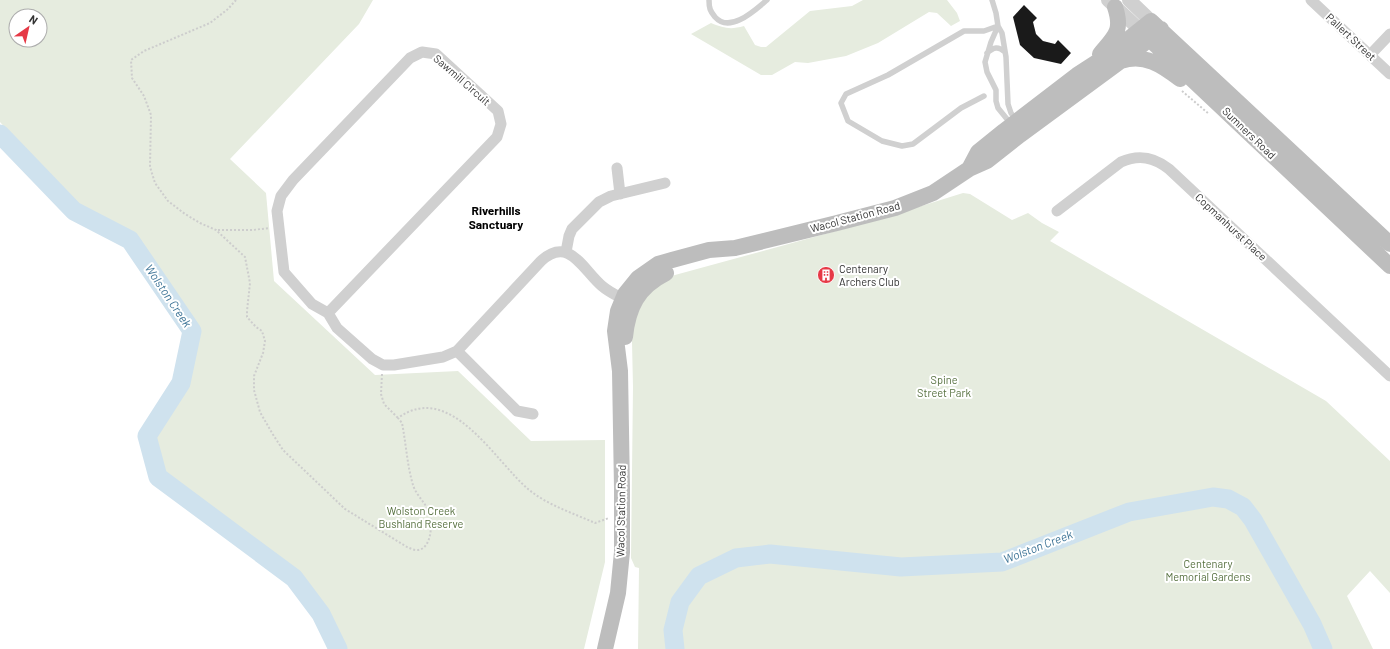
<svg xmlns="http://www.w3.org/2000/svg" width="1390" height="649" font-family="Barlow,sans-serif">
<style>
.green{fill:#e6ecdf;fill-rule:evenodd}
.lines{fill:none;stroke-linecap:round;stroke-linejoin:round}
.river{stroke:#cfe2ee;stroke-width:19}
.building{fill:#1a1a1a}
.path{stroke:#cdcdcd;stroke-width:2;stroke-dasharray:2 2;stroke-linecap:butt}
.service{stroke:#d0d0d0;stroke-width:5.5}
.minor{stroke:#d0d0d0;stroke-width:11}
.tertiary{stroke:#d0d0d0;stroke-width:14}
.secondary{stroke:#bdbdbd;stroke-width:16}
.labels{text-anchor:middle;stroke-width:4;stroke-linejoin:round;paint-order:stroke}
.street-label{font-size:11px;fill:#333;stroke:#fff}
.poi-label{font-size:11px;fill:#333;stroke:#fff;text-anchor:start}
.park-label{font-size:11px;fill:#56703f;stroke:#fff}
.neighbourhood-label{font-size:12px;font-weight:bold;fill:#000;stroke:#fff}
.water-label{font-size:12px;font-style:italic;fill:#3f7597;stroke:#fff}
</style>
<rect width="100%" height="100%" fill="#fff"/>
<path class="green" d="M0,0h373l-14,24 -129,135 36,34 8,88 101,94 83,-4 73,70 74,-1v122l-21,87h-238l-22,-43 -29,-36 -130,-97 -11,-37 33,-52 13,-57 -67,-93 -57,-28 -76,-84zM16,16h24v24h-24z
M863,0h84l10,13 3,8 -9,5 -14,-13 -8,-1 -51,31 -32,13 -38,7 -13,-1 -23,13h-11l-70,-41 20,-11c13,5 19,7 33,3l11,19 6,2h5l44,-36 42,-5z
M963,193l7,1 42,26 16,-7 14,10 17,9 -9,9 276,160 64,60v132l-20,-22 -23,25 26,53h-735l1,-81 -4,-1 -4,-9 2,-171 -1,-45 1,-19 11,-27 21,-17 10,-4 172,-47 68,-20z"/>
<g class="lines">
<path class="river" d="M0,134l74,77 56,29 62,91 -11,52 -34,53 11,41 136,101 27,36 17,35
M675,649l-2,-19 7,-28 19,-26 37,-18 34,-4 131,13 101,-5 127,-50 84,-15 15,2 15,8 10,13 59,104 11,25"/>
</g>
<path class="building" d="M1024,5l13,13 -4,4 3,12 7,7 12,3 3,-4 13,13 -10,11 -27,-6 -14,-13 -7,-28z
M823,268l11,5 -4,9 -11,-4z"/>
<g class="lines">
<path class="path" d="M236,0l-8,9 -18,14 -66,28 -13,9 1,18 12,18 7,19 -1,52 5,16 13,18 17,13 15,9 16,7 29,27 5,26 -3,28v6l9,10 6,4 3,10 -2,12 -9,23v14l6,22 12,21 11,17 62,59 62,38c3,1 6,3 9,3 16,1 17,-28 13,-38 -4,-10 -13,-17 -16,-27 -6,-20 -7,-42 -11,-62l-4,-5c52,-38 97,43 130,71 19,16 45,24 67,34l14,-5
M1182,91l27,23
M218,230h35l16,-2
M382,374l-1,20 3,10 14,14"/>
<path class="service" d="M709,0c0,8 1,11 6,17 15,17 40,-7 52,-17
M992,0l4,13 2,13 4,7 4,24 2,47 3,9 5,7
M998,26l-7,16 -6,20 2,10 9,18v11l2,7 13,16
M987,53c7,-6 11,-7 18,-1
M984,96l-23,12 -48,36 -11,2 -20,-5 -34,-20 -7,-18 5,-9 42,-19 76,-44h20l14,-5"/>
<path class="minor" d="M1311,0l79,74
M1370,55l20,-21
M617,168l3,26
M1057,211l64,-49c18,-8 33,-5 48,7l221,207
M566,252l3,-16 3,-7 27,-27 12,-6 54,-13
M328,313l169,-176 4,-13 -3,-13 -62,-57 -14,-2 -12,6 -117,122 -12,16 -4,15 7,61 28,32 16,9 9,15 35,31 11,6h11l49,-8 14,-6 84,-90c28,-26 42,9 61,25 8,7 18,11 27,16
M457,351l60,60 16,3"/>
<path class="tertiary" d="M1108,0l32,30
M1129,0l22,21"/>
<path class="secondary" d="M1143,33l247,233
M1100,54c15,-18 23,-23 15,-47
M1121,61c23,-8 41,4 59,18
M969,169l9,-17 26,-21 73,-56 34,-22 40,-32 239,223
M625,337c3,-30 13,-50 41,-64
M605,649l13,-56 4,-41v-63l-2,-118 -5,-40 3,-20 7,-17 13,-16 20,-14 14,-4 37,-10 26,-2 102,-25 58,-15 38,-15 36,-24 18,-8 33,-26 121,-89 20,-17"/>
</g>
<defs>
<g id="building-disc" transform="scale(0.9)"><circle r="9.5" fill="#e63946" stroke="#fff"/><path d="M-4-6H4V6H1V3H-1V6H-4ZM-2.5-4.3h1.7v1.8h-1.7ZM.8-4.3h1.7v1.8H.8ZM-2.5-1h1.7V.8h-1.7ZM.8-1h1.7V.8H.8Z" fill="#fff"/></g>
</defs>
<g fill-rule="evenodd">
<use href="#building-disc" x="826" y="275"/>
</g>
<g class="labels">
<g class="street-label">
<text transform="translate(1351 37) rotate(43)" y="4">Pallert Street</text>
<text transform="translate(462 80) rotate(41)" y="4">Sawmill Circuit</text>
<text transform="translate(1249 133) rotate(44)" y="4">Sumners Road</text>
<text transform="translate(855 217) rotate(-15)" y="4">Wacol Station Road</text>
<text transform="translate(1231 227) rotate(43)" y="4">Copmanhurst Place</text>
<text transform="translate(621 511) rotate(-89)" y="4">Wacol Station Road</text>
</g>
<g class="poi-label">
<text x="839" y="273">Centenary<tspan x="839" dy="13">Archers Club</tspan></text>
</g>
<g class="park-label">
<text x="944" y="384">Spine<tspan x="944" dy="13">Street Park</tspan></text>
<text x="421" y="515">Wolston Creek<tspan x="421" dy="13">Bushland Reserve</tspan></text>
<text x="1208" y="568">Centenary<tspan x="1208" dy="13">Memorial Gardens</tspan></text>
</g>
<g class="neighbourhood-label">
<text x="496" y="215">Riverhills<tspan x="496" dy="14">Sanctuary</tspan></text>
</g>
<g class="water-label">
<text transform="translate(168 296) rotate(56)" y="4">Wolston Creek</text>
<text transform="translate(1038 547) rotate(-21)" y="4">Wolston Creek</text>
</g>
</g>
<g transform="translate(28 28) rotate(34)"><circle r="19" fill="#ffffff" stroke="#adadad"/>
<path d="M0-3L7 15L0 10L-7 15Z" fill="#e63946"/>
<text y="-6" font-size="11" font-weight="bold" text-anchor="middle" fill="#333333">N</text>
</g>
</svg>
